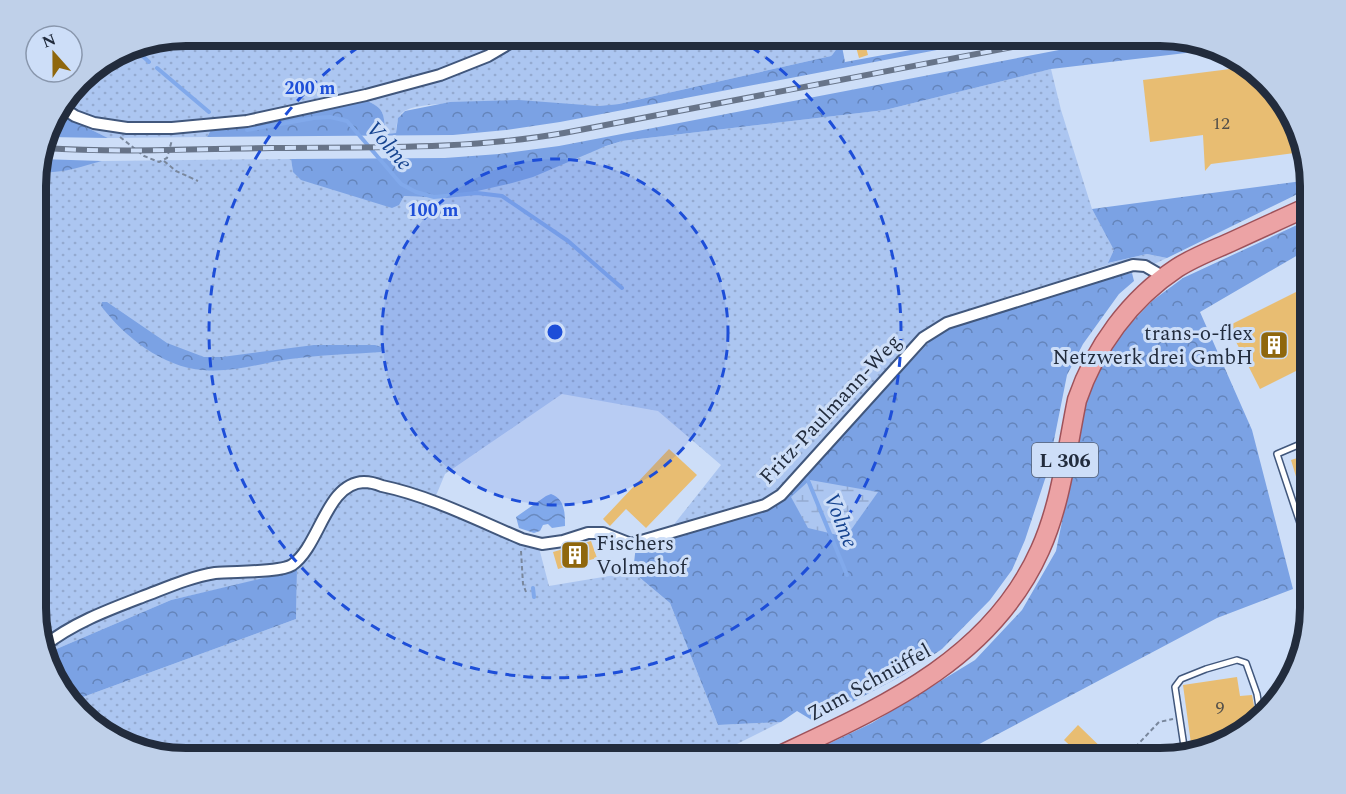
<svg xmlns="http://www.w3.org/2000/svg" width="1346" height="794" font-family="Spectral,serif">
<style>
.grass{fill:url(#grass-dots)}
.forest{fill:url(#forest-crowns)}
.wetland{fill:url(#wetland-marsh)}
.water{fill:url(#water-waves)}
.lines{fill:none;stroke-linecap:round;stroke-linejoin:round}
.stream{stroke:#81a9eb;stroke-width:4}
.building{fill:#e8bd72}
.lane-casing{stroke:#41577c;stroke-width:8}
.street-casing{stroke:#41577c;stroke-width:14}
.primary-casing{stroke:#9e525a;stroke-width:21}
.path{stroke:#79879c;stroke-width:2;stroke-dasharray:4.5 3;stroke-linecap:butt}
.lane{stroke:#fff;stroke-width:5}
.street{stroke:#fff;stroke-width:10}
.primary{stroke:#eca3a5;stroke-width:18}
.rail-casing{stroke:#677489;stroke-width:6}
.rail{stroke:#cddef8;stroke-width:4;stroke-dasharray:11;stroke-linecap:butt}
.ring{fill:none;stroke:#1d4ed8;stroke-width:3;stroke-dasharray:10 8}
.labels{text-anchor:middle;stroke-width:6;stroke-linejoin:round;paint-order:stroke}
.number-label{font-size:18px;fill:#54504a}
.shield{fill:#cddef8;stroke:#556175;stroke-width:1.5}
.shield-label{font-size:20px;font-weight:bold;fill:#222c3d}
.poi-label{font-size:21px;fill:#222c3d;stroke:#cddef8;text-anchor:end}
.street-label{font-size:21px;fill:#222c3d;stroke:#cddef8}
.water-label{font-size:22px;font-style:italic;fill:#15438f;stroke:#cddef8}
.rim{fill:none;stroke:#222c3d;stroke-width:8}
.centre{fill:#1d4ed8;stroke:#cddef8;stroke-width:3}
.ring-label{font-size:18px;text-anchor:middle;font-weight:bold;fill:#1d4ed8;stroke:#cddef8;stroke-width:6;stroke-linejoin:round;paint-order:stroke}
</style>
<defs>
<pattern id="grass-dots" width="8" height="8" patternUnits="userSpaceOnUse" patternTransform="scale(1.5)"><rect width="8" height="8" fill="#acc6f1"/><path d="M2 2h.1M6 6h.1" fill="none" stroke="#94aad0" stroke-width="1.8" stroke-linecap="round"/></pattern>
<pattern id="forest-crowns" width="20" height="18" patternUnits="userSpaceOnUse" patternTransform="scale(1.5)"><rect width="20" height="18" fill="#7ba2e4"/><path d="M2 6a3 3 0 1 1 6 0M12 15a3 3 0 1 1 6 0" fill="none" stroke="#6484ba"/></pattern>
<pattern id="wetland-marsh" width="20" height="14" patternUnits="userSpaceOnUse" patternTransform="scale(1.5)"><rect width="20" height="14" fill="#acc6f1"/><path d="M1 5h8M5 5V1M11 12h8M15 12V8" fill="none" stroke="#94aad0"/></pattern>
<pattern id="water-waves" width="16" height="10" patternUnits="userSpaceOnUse" patternTransform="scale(1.5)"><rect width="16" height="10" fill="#81a9eb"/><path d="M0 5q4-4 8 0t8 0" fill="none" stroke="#698ac0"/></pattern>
</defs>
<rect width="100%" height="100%" fill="#cddef8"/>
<path class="grass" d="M187,36h327c-37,25 -81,35 -123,47 -73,21 -140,36 -216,39 -24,1 -49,1 -73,-3 -13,-3 -26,-9 -37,-16l22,-29 42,-27z
M532,36h304c2,9 2,13 -5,20l-212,48 -21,2c-34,-1 -174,-10 -195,6 -7,6 -6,13 -7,21l-12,1c1,-20 0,-26 -19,-34l116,-36z
M1051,69l10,41 31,99 23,41 -6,13 38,-9 20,4 -13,6c-7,-3 -11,-5 -18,-5 -26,3 -52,14 -76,22 -40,12 -82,23 -119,42l-142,148 -20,17 -38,25 -77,24 57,-72 -63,-54 -96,-17 -117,80 -10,24 102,42 12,46 84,-14 37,31 48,122 63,-3 -72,36h-523l-75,-20 -39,-37 224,-82 1,-48 -126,29 -124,53 -10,-26v-455h8l57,-11 189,-2 2,13 110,24 44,2 175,-57 263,-31z
M87,128c41,8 82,4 124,2l-4,7 -99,1z"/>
<path class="forest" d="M836,36h4l5,26 142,-26h23l-450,86 -54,8 -53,5 -246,2 4,-7 45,-6 109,-24c20,8 19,14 20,34l11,-1 2,-15 7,-7 45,-9 69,-2 79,6 21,-2 212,-48c7,-7 7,-11 5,-20z
M1132,36h28l51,14 -160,19 -166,41 -263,31 -16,5 -73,31 -21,6 -65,15 -43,-2 -5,9 -7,3 -91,-28 -8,-8 -2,-13 154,-1 54,-4 60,-8z
M57,113l51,25 -61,-1 5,-17z
M40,159l62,2c-23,6 -40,13 -65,11z
M1310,180v8l-143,70 -20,-4 -39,9 6,-13 -22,-41z
M1310,219v29l-110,64 52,118 41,159 -76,29 -264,140h-154l73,-35 103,-63 47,-50 34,-59 31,-152 26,-57 39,-41 31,-23z
M1132,273l2,8 -15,13 -36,50 -16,31 -19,95 -23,70 -13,30 -22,30 -48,49 -37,25 -90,48 -18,-11 -16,11 -63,3 -48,-122 -37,-31 3,-27 105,-32 70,-45 120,-128 23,-16 155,-46z
M102,302h5l60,41 37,14h18l92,-12h61l7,2 1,2 -2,3c-30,2 -61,3 -91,7 -29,4 -58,14 -87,11 -41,-3 -78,-33 -102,-64z
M297,570l-1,49 -224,82 -11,-10 -14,-38 124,-53z"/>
<path class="wetland" d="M810,480l68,12 -32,45 -38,-9 -17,-31z"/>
<path class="water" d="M551,494c14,5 14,19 14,32l-13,2 -4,-4 -5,1 -3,6 -6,2 -15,-5 -3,-11 30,-21z"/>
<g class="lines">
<path class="stream" d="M133,47l16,15
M157,68l52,44
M247,130l67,-12 16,-1 17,4 54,63 15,8 18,5 43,-4 25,3 66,45 54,47
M807,478l40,97
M533,588l1,9"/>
</g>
<path class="building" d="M853,36h10l5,19 -9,3z
M1246,67l44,44 12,41 -91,12 -6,7 -2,-36 -53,7 -7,-62z
M1310,285v79l-50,25 -32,-63z
M669,449l28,26 -51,53 -20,-19 -16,17 -7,-7z
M1310,454v59h-3l-16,-53z
M591,541l6,17 -39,11 -5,-17z
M1237,677l3,19 12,-1 4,22 -21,21 -43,13 -9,-66z
M1078,725l34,33h-29l-19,-18z"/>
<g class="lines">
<g class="lane-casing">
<path id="lane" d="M1300,523l-23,-69 33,-14
M1295,663l1,-2
M1185,753l-10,-66 6,-8 25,-10 31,-9 9,3 11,31 3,19
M1018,758c14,-7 23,-12 36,0"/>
</g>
<g class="street-casing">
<path id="street" d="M61,107l14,9 19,7 33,5h45l75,-7 119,-26 74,-20 48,-19 34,-20
M44,646c29,-23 64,-36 98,-49 24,-9 48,-20 73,-24 18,-2 64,0 77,-8 28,-19 34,-82 72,-83 6,0 13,2 18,4 48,10 95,34 140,53l20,5 21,-3 25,-8h15l28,11 134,-39 16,-10 142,-157 24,-15 186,-58 12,1 19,11"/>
</g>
<g class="primary-casing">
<path id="primary" d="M774,758c104,-49 216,-96 266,-208 21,-46 27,-101 37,-150 18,-53 53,-101 100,-132 17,-11 36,-18 54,-26 26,-12 52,-24 79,-36"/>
</g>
<path class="path" d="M120,137l24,19 15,6 8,-4 5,-18
M164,161l12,10 22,10
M521,551l2,33 3,8
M744,758l16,-8
M1125,758l34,-36 14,-3"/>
<use href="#lane" class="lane"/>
<use href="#street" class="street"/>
<use href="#primary" class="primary"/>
<g class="rail-casing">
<path id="rail" d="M43,148c76,5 153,1 229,0 98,-1 195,2 292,-15l506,-97"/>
</g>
<use href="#rail" class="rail"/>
</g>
<circle cx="555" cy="332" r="173" fill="#1d4ed8" fill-opacity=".12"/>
<g class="ring">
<circle cx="555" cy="332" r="173"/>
<path d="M736 37A346 346 0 1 1 374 37"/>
</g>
<defs>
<g id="building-square" transform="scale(1.5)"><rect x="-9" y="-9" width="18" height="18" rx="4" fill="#8f670d" stroke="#cddef8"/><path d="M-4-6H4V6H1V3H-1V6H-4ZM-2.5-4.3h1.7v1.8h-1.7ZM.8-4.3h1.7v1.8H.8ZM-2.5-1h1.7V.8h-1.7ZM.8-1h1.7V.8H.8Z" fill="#fff"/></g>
</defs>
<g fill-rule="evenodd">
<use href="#building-square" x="1274" y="345"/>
<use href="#building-square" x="575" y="555"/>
</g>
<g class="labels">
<g class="number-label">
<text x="1221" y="129">12</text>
<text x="1220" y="713">9</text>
</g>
<rect class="shield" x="1032" y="443" width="66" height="34" rx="4.5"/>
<g class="shield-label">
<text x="1065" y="467">L 306</text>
</g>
<g class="poi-label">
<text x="1253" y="340">trans-o-flex<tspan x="1253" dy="24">Netzwerk drei GmbH</tspan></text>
<text x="596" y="550" text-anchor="start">Fischers<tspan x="596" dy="24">Volmehof</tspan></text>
</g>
<g class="street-label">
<text transform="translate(830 409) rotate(-47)" y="7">Fritz-Paulmann-Weg</text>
<text transform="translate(869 682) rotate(-29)" y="7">Zum Schnüffel</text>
</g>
<g class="water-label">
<text transform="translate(390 145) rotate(49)" y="8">Volme</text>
<text transform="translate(842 520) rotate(68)" y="8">Volme</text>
</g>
</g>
<path d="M0 0H1346V794H0ZM186 46H1160A140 140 0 0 1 1300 186V608A140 140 0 0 1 1160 748H186A140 140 0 0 1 46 608V186A140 140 0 0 1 186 46Z" fill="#bfd0e9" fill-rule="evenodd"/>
<path class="rim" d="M186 46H1160A140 140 0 0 1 1300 186V608A140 140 0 0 1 1160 748H186A140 140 0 0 1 46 608V186A140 140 0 0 1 186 46Z"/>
<circle cx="555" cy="332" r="9" class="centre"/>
<g class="ring-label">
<text x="310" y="94">200 m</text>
<text x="433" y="216">100 m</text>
</g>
<g transform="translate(54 54) rotate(339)"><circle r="28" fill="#cddef8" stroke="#8997ad" stroke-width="1.5"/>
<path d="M0-4.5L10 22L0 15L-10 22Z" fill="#8f670d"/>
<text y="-9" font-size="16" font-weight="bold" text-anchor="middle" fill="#222c3d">N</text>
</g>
</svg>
